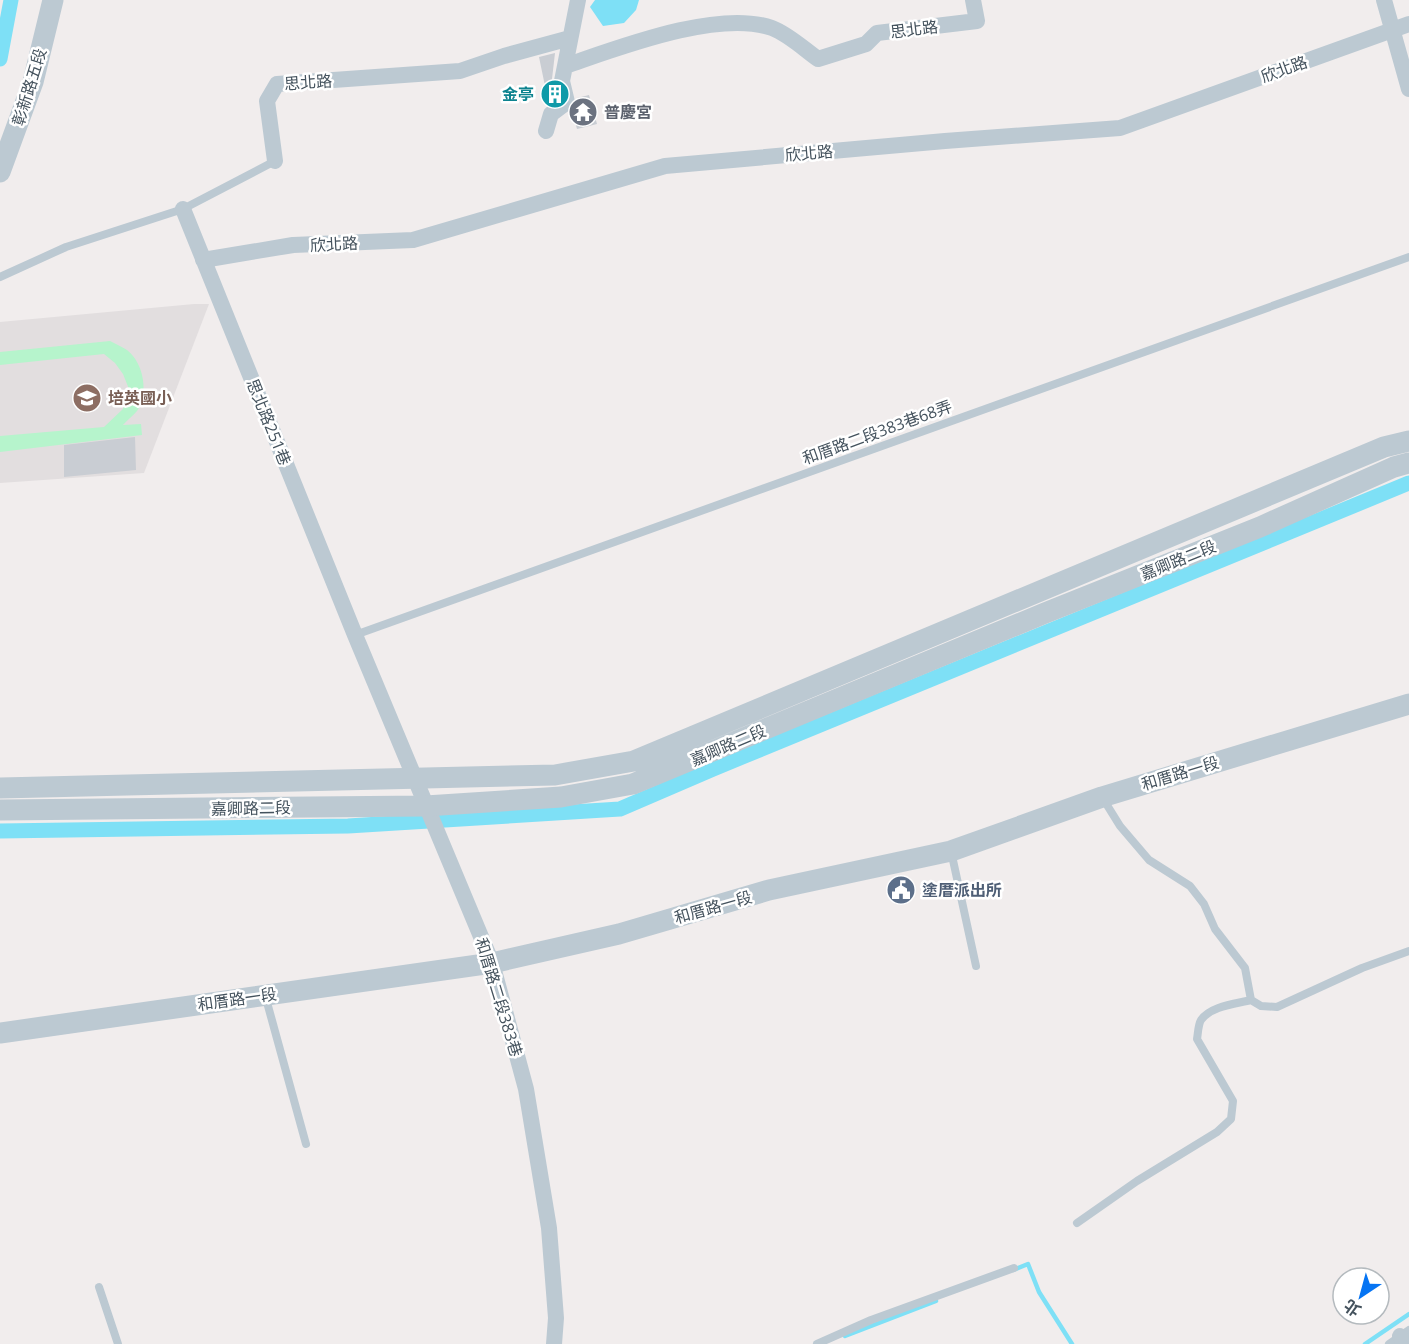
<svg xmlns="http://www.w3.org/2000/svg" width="1409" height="1344" font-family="'Open Sans','Noto Sans TC',sans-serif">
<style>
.education{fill:#e2dedf}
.green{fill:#b6f4cc}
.water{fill:#7ee0f6}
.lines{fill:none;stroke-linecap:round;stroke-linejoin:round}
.stream{stroke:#7ee0f6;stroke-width:4.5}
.canal{stroke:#7ee0f6;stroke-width:15}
.building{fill:#c9cdd3}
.service{stroke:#bcc9d2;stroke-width:8}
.minor{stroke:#bcc9d2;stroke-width:16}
.tertiary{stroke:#bcc9d2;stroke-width:21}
.labels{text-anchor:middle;stroke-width:5;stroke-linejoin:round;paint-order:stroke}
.street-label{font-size:16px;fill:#44525d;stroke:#fff}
.culture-label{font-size:16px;font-weight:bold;fill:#0d838f;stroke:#fff;text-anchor:end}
.worship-label{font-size:16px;font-weight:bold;fill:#5b616d;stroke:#fff;text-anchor:start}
.education-label{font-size:16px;font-weight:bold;fill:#785e54;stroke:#fff;text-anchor:start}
.service-label{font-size:16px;font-weight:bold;fill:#4e5e75;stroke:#fff;text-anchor:start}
</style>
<rect width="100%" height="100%" fill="#f1eded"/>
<path class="education" d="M194,304h15l-65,169 -144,10v-161z"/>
<path class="green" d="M110,341c6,3 12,6 17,9 17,13 22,44 10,61 -4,5 -10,9 -14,14l18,-1 1,11 -142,17v-16l104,-9 19,-18 6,-20 -6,-15 -8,-11 -11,-9 -104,11v-13z"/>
<path class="water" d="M595,0h44l-3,10 -12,13 -21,3 -13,-19z"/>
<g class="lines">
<path class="stream" d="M1013,1270l15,-6 11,28 33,52
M845,1336l91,-35
M1365,1344l44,-30"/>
<path class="canal" d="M0,59l11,-59
M0,831l348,-5 272,-17 93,-40 696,-286"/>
</g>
<path class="building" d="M555,53l-3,26 3,18 -2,1 -8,-12 -6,-29z
M589,95l8,29 -20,5 -5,-18 5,-5v-8z
M135,437l1,33 -72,7v-32z"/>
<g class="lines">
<path class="service" d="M0,277l66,-30 117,-38 92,-48
M355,635l1054,-378
M1102,797l18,29 29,34 41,26 14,18 11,25 30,39 6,32 10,6 16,1 85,-39 47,-17
M951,851l25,115
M265,995l41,149
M1077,1223l60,-42 80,-49 14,-13 2,-18 -36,-62c1,-5 1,-14 4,-19 10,-14 34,-16 50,-20
M99,1287l19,57
M817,1344l54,-24 143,-52
M1389,1344l20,-14"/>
<path class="minor" d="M1384,0l25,89
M565,66c53,-18 153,-57 207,-38 16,6 32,21 46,31l48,-15 11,-11 100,-12 -4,-21
M546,131l5,-17 16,-12 -5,-21 16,-81
M275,161l-8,-60 10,-17 183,-13 44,-15 66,-18
M183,209l172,426 137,328 34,126 23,139 7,90 -2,26
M203,260l90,-15 120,-5 252,-74 280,-25 175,-13 289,-104
M1400,1336l5,8"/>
<path class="tertiary" d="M0,172l33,-90 20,-82
M0,788l555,-13 79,-14 750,-314 25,-6
M0,810l426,-4 135,-9 72,-13 412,-171 215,-86 134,-60 15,-4
M0,1033l492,-70 127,-29 150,-44 182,-39 151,-54 307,-93"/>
</g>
<defs>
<g id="building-disc" transform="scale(1.5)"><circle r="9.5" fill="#0f9aa8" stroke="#fff"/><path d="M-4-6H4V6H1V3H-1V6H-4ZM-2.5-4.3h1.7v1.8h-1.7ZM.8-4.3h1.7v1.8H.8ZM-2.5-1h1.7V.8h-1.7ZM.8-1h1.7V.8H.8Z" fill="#fff"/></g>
<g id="temple-disc" transform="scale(1.5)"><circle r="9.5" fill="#6b7280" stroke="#fff"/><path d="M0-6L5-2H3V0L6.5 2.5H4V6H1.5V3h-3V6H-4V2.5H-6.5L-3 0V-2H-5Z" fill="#fff"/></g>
<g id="school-disc" transform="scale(1.5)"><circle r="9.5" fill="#8d6e63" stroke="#fff"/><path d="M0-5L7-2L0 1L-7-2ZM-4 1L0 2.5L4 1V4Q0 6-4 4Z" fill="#fff"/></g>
<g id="civic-disc" transform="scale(1.5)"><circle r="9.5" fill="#5c6f8a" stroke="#fff"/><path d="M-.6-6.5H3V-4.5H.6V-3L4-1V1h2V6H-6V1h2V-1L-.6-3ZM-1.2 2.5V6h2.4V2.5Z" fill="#fff"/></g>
</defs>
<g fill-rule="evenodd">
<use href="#building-disc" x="555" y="94"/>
<use href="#temple-disc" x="583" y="112"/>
<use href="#school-disc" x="87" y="398"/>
<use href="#civic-disc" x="901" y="890"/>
</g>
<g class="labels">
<g class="street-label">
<text transform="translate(914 29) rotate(-7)" y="6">思北路</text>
<text transform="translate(1284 69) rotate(-20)" y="6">欣北路</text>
<text transform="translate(308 82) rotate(-4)" y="6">思北路</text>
<text transform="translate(29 87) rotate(-73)" y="6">彰新路五段</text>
<text transform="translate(809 153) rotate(-5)" y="6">欣北路</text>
<text transform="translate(334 244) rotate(-3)" y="6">欣北路</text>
<text transform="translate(269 422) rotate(68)" y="6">思北路251巷</text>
<text transform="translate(877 432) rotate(-20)" y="6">和厝路二段383巷68弄</text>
<text transform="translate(1178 560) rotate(-22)" y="6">嘉卿路二段</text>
<text transform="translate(728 745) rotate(-23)" y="6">嘉卿路二段</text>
<text transform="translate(1180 773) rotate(-17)" y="6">和厝路一段</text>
<text transform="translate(251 808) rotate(-1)" y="6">嘉卿路二段</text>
<text transform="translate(713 907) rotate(-16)" y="6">和厝路一段</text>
<text transform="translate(499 997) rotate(73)" y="6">和厝路二段383巷</text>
<text transform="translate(237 999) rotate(-8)" y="6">和厝路一段</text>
</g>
<g class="culture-label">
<text x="534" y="100">金亭</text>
</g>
<g class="worship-label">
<text x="604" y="118">普慶宮</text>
</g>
<g class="education-label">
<text x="108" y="404">培英國小</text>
</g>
<g class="service-label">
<text x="922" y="896">塗厝派出所</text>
</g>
</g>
<g transform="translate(1361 1296) rotate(216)"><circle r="28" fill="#ffffff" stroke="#b4babe" stroke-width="1.5"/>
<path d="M0-4.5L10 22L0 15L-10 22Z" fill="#0574f3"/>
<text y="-9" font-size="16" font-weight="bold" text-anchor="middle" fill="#44525d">北</text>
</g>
</svg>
